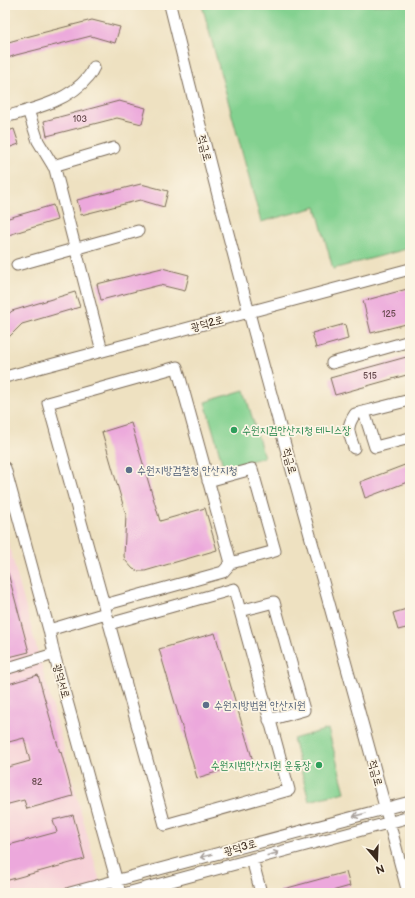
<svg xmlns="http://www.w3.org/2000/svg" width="415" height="898" font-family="'Balsamiq Sans','Poor Story',sans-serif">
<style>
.built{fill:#f6cfd7}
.green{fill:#83d190;stroke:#5f7e57}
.building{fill:#eca8dc}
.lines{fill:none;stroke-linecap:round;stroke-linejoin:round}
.minor-casing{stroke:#7a6a57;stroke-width:13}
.minor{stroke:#fff;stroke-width:11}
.oneway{stroke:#a79f9a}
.leisure-dot{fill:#2e9e5b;stroke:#fcf5e5;stroke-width:1.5}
.service-dot{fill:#5c6f8a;stroke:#fcf5e5;stroke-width:1.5}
.labels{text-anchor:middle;stroke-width:3.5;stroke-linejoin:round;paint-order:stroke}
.number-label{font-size:9px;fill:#674a4e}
.street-label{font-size:11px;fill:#3b2a1e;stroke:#fcf5e5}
.leisure-label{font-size:11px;fill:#27864d;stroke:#fcf5e5;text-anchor:start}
.service-label{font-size:11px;fill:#4e5e75;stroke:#fcf5e5;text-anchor:start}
</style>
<rect width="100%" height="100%" fill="#fcf5e5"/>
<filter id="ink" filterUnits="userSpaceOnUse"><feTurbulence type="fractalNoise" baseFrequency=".025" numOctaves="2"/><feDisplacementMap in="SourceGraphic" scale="8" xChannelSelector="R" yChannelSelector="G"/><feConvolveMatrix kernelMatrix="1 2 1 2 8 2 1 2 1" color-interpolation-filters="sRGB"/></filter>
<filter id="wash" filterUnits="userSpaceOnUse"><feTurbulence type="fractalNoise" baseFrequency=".012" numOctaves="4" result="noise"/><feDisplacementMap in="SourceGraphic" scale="16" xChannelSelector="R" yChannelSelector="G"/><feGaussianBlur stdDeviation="0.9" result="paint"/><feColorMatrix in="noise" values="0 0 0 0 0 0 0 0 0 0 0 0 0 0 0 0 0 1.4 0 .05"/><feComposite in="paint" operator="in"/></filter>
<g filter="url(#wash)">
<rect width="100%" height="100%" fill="#eee1c1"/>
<path class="built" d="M5,531l98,362h-98z"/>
<path class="green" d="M202,5h208v243l-77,21 -17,-62 -55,15z
M244,390l20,67 -40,12 -19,-67z
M328,729l17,63 -36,9 -16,-62z"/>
<g id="blocks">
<path class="building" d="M92,20l28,7 -5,16 -24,-7 -75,19 -11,4v-16l21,-6z
M119,101l27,7 -4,16 -25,-6 -70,18 -3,-15z
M14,129l5,15 -14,5v-17z
M141,184l27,7 -4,16 -24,-7 -59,15 -4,-15z
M53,205l4,15 -52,16v-17z
M162,268l27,7 -4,16 -25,-6 -59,15 -4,-16z
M407,289l3,12v22l-39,10 -8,-32z
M75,292l5,15 -58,17 -17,17v-24l7,-6z
M345,324l3,15 -32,9 -4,-15z
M410,356v18l-75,21 -5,-17z
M131,423l29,98 45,-13 12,42 -72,21h-6l-6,-2 -8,-9 -1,-4 2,-41 -24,-83z
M410,463v18l-45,17 -5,-16z
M8,573l21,79 -24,6v-84z
M410,608v19l-12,3 -5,-17z
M215,633l38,128 -56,17 -38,-129z
M38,675l22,78 1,-1 12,44 -46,13 -3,-9 -19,5v-37l25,-7 -6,-23 -19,5v-58z
M73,815l12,44 -80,22v-35l52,-14 -4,-12z
M346,872l4,14 -25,7h-44l-1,-3z"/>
</g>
</g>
<g filter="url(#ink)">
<use href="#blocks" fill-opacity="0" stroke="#7a6a57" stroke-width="1"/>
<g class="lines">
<g class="minor-casing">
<path id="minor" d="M170,5c25,102 51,203 78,304 52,195 109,389 160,584
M28,110l10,31 17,28 47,182
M5,117c28,-8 64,-16 83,-40 3,-3 4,-7 6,-10
M53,166l61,-18
M17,265l121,-34
M332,363l78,-22
M5,377l405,-108
M364,412l11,35 35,-9
M354,448c-5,-16 -9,-19 1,-34l55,-14
M5,468l44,162 5,24 66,239
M104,605l119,-33 8,-9
M240,611l34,-9 30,108 -35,10
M109,624l125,-35 55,201 -124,35 -117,-422 129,-36 54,196 44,-12 -23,-82 -44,12
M49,630l57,-17
M5,669l49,-15
M252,859l9,34
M70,893l340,-91
M127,893l283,-76"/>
</g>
<use href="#minor" class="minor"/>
</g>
<defs><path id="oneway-shaft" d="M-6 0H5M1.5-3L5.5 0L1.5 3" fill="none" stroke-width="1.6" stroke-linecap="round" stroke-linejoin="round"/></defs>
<g class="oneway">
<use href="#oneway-shaft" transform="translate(359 815) rotate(165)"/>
<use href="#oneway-shaft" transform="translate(273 854) rotate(-15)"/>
<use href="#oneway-shaft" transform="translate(206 856) rotate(165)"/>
</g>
</g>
<g class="leisure-dot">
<circle cx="234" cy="430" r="4"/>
<circle cx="319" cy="765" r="4"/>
</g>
<g class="service-dot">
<circle cx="129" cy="470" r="4"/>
<circle cx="206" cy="705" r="4"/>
</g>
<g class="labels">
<g class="number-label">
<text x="80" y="122">103</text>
<text x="389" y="317">125</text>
<text x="370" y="379">515</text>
<text x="37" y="785">82</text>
</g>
<g class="street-label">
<text transform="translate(205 148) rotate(76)" y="4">적금로</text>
<text transform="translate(207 323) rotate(-15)" y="4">광덕2로</text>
<text transform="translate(290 461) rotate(75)" y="4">적금로</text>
<text transform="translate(62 681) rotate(75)" y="4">광덕서로</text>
<text transform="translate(376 773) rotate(75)" y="4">적금로</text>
<text transform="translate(240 847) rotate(-15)" y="4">광덕3로</text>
</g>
<g class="leisure-label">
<text x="242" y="434">수원지검안산지청 테니스장</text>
<text x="311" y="769" text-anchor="end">수원지법안산지원 운동장</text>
</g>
<g class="service-label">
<text x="137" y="474">수원지방검찰청 안산지청</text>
<text x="214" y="709">수원지방법원 안산지원</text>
</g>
</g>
<rect width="415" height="898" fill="none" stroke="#fcf5e5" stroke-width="20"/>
<g transform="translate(377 860) rotate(161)" stroke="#fcf5e5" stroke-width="3" paint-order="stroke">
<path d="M0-3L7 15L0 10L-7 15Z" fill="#3b2a1e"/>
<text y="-6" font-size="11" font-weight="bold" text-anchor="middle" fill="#3b2a1e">N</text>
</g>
</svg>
